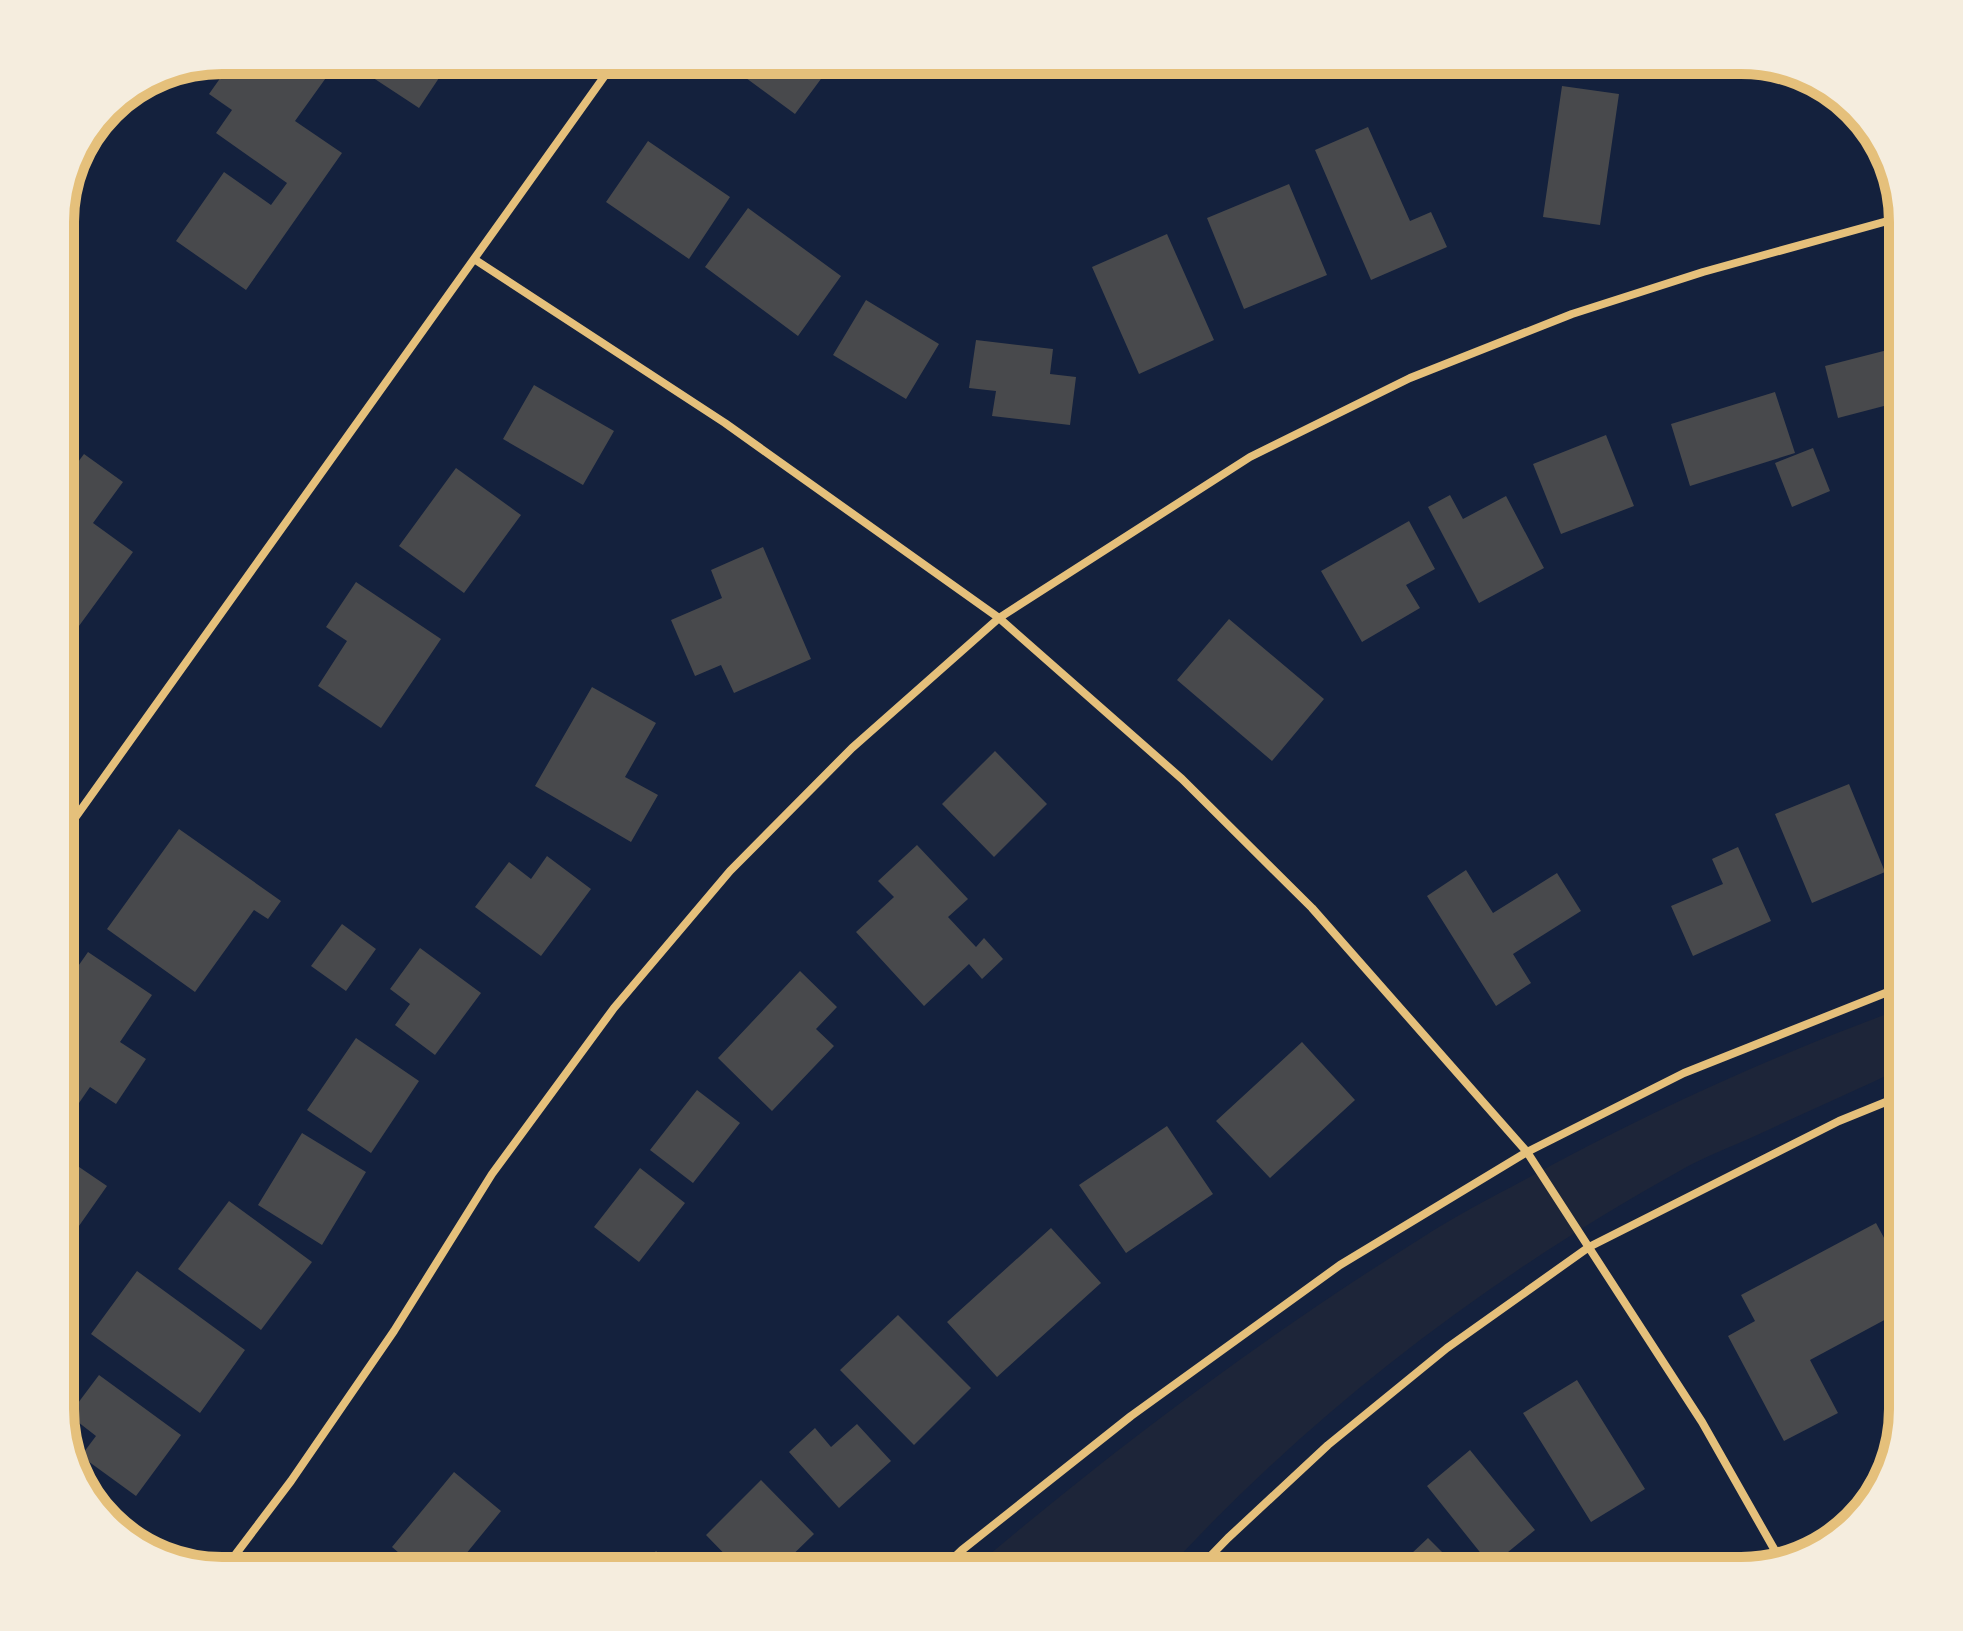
<svg xmlns="http://www.w3.org/2000/svg" width="1963" height="1631" font-family="'DM Sans',sans-serif">
<style>
.green{fill:#1d2539}
.building{fill:#48494c}
.lines{fill:none;stroke-linecap:round;stroke-linejoin:round}
.minor{stroke:#e5c07b;stroke-width:8}
.rim{fill:none;stroke:#e5c07b;stroke-width:10}
</style>
<rect width="100%" height="100%" fill="#14213d"/>
<path class="green" d="M1903,1008v60c-49,23 -99,45 -148,68 -24,11 -49,20 -72,33 -191,106 -369,240 -517,402h-196c143,-122 293,-234 453,-334 34,-22 70,-40 105,-59 121,-66 246,-123 375,-170z"/>
<path class="building" d="M233,60h25l7,4 3,-4h39l21,15 -33,46 47,32 -96,137 -70,-49 48,-69 47,33 16,-22 -71,-50 16,-23 -23,-16z
M355,60h96l-32,48 -67,-44z
M729,60h106l-40,54 -68,-50z
M1370,60h30l-11,14z
M1562,86l57,8 -19,131 -57,-8z
M1368,127l42,94 21,-9 16,35 -76,33 -56,-130z
M648,141l82,56 -41,62 -83,-57z
M1289,184l38,91 -83,34 -37,-91z
M748,208l93,68 -43,60 -93,-69z
M1167,234l47,106 -75,34 -47,-107z
M866,300l73,44 -33,55 -73,-44z
M976,340l77,9 -3,25 26,3 -6,48 -78,-9 4,-25 -27,-3z
M1903,346v55l-65,17 -13,-52z
M534,385l80,46 -31,54 -80,-46z
M1775,392l20,61 -105,33 -19,-62z
M1606,435l28,71 -73,28 -28,-70z
M1813,448l17,43 -38,16 -17,-44z
M84,454l39,28 -30,41 40,29 -65,89 -8,-5v-150z
M456,468l65,47 -57,78 -65,-47z
M1450,495l13,24 43,-23 38,72 -65,35 -51,-96z
M1409,521l26,48 -29,16 14,23 -58,34 -41,-71z
M763,547l48,112 -77,34 -13,-28 -26,11 -24,-56 51,-22 -11,-28z
M356,582l85,57 -60,89 -63,-42 29,-45 -21,-14z
M1229,619l95,80 -52,62 -95,-81z
M592,687l64,36 -31,54 33,18 -27,47 -96,-56z
M995,751l52,53 -53,53 -52,-53z
M1849,784l36,88 -73,31 -37,-89z
M179,829l102,72 -13,18 -14,-9 -59,82 -88,-63z
M917,845l51,54 -20,18 28,30 8,-9 19,21 -21,20 -13,-15 -45,42 -68,-74 38,-35 -16,-16z
M1738,847l33,74 -78,35 -22,-50 52,-22 -11,-25z
M547,856l44,33 -50,67 -66,-49 34,-45 22,17z
M1466,870l27,43 64,-40 24,38 -68,43 18,29 -35,23 -69,-110z
M342,924l34,25 -30,42 -35,-25z
M420,948l61,45 -46,62 -40,-30 15,-21 -20,-15z
M88,952l64,43 -32,47 26,17 -30,45 -26,-17 -22,32 -8,-6v-121z
M800,971l37,36 -21,22 18,17 -62,65 -54,-53z
M356,1038l63,43 -48,72 -64,-43z
M1302,1042l53,58 -85,78 -54,-57z
M697,1090l43,33 -47,60 -43,-33z
M1167,1126l46,68 -87,59 -47,-68z
M302,1133l64,39 -44,73 -64,-40z
M60,1154l47,32 -47,67z
M640,1168l45,35 -46,59 -45,-35z
M229,1201l83,61 -51,68 -83,-61z
M1876,1223l27,50v37l-93,50 28,53 -54,28 -56,-105 27,-15 -14,-26z
M1051,1228l50,55 -104,94 -50,-55z
M137,1271l108,79 -45,63 -109,-79z
M898,1315l73,73 -57,57 -74,-75z
M99,1375l82,60 -45,61 -55,-40 15,-20 -27,-21z
M1577,1380l68,109 -54,33 -68,-109z
M857,1424l34,37 -52,47 -50,-56 26,-24 16,19z
M1470,1450l65,80 -44,36 -64,-80z
M454,1472l47,39 -49,60h-32l-28,-24z
M761,1480l53,54 -38,37h-35l-35,-36z
M1428,1538l33,33h-68z
M656,1551l23,20h-41z"/>
<g class="lines">
<path class="minor" d="M1736,60l18,8 87,28
M474,259l251,164 274,195 183,161 130,129 215,244 175,270 80,141
M60,839l556,-779
M223,1571l68,-90 103,-150 98,-157 122,-166 116,-137 122,-123 147,-130 251,-161 160,-79 162,-64 131,-42 199,-55
M940,1571l22,-21 169,-134 209,-151 187,-113 157,-79 219,-87
M1196,1571l32,-33 100,-93 119,-97 142,-101 250,-126 64,-26"/>
</g>
<path d="M0 0H1963V1631H0ZM222 74H1741A148 148 0 0 1 1889 222V1409A148 148 0 0 1 1741 1557H222A148 148 0 0 1 74 1409V222A148 148 0 0 1 222 74Z" fill="#f5edde" fill-rule="evenodd"/>
<path class="rim" d="M222 74H1741A148 148 0 0 1 1889 222V1409A148 148 0 0 1 1741 1557H222A148 148 0 0 1 74 1409V222A148 148 0 0 1 222 74Z"/>
</svg>
